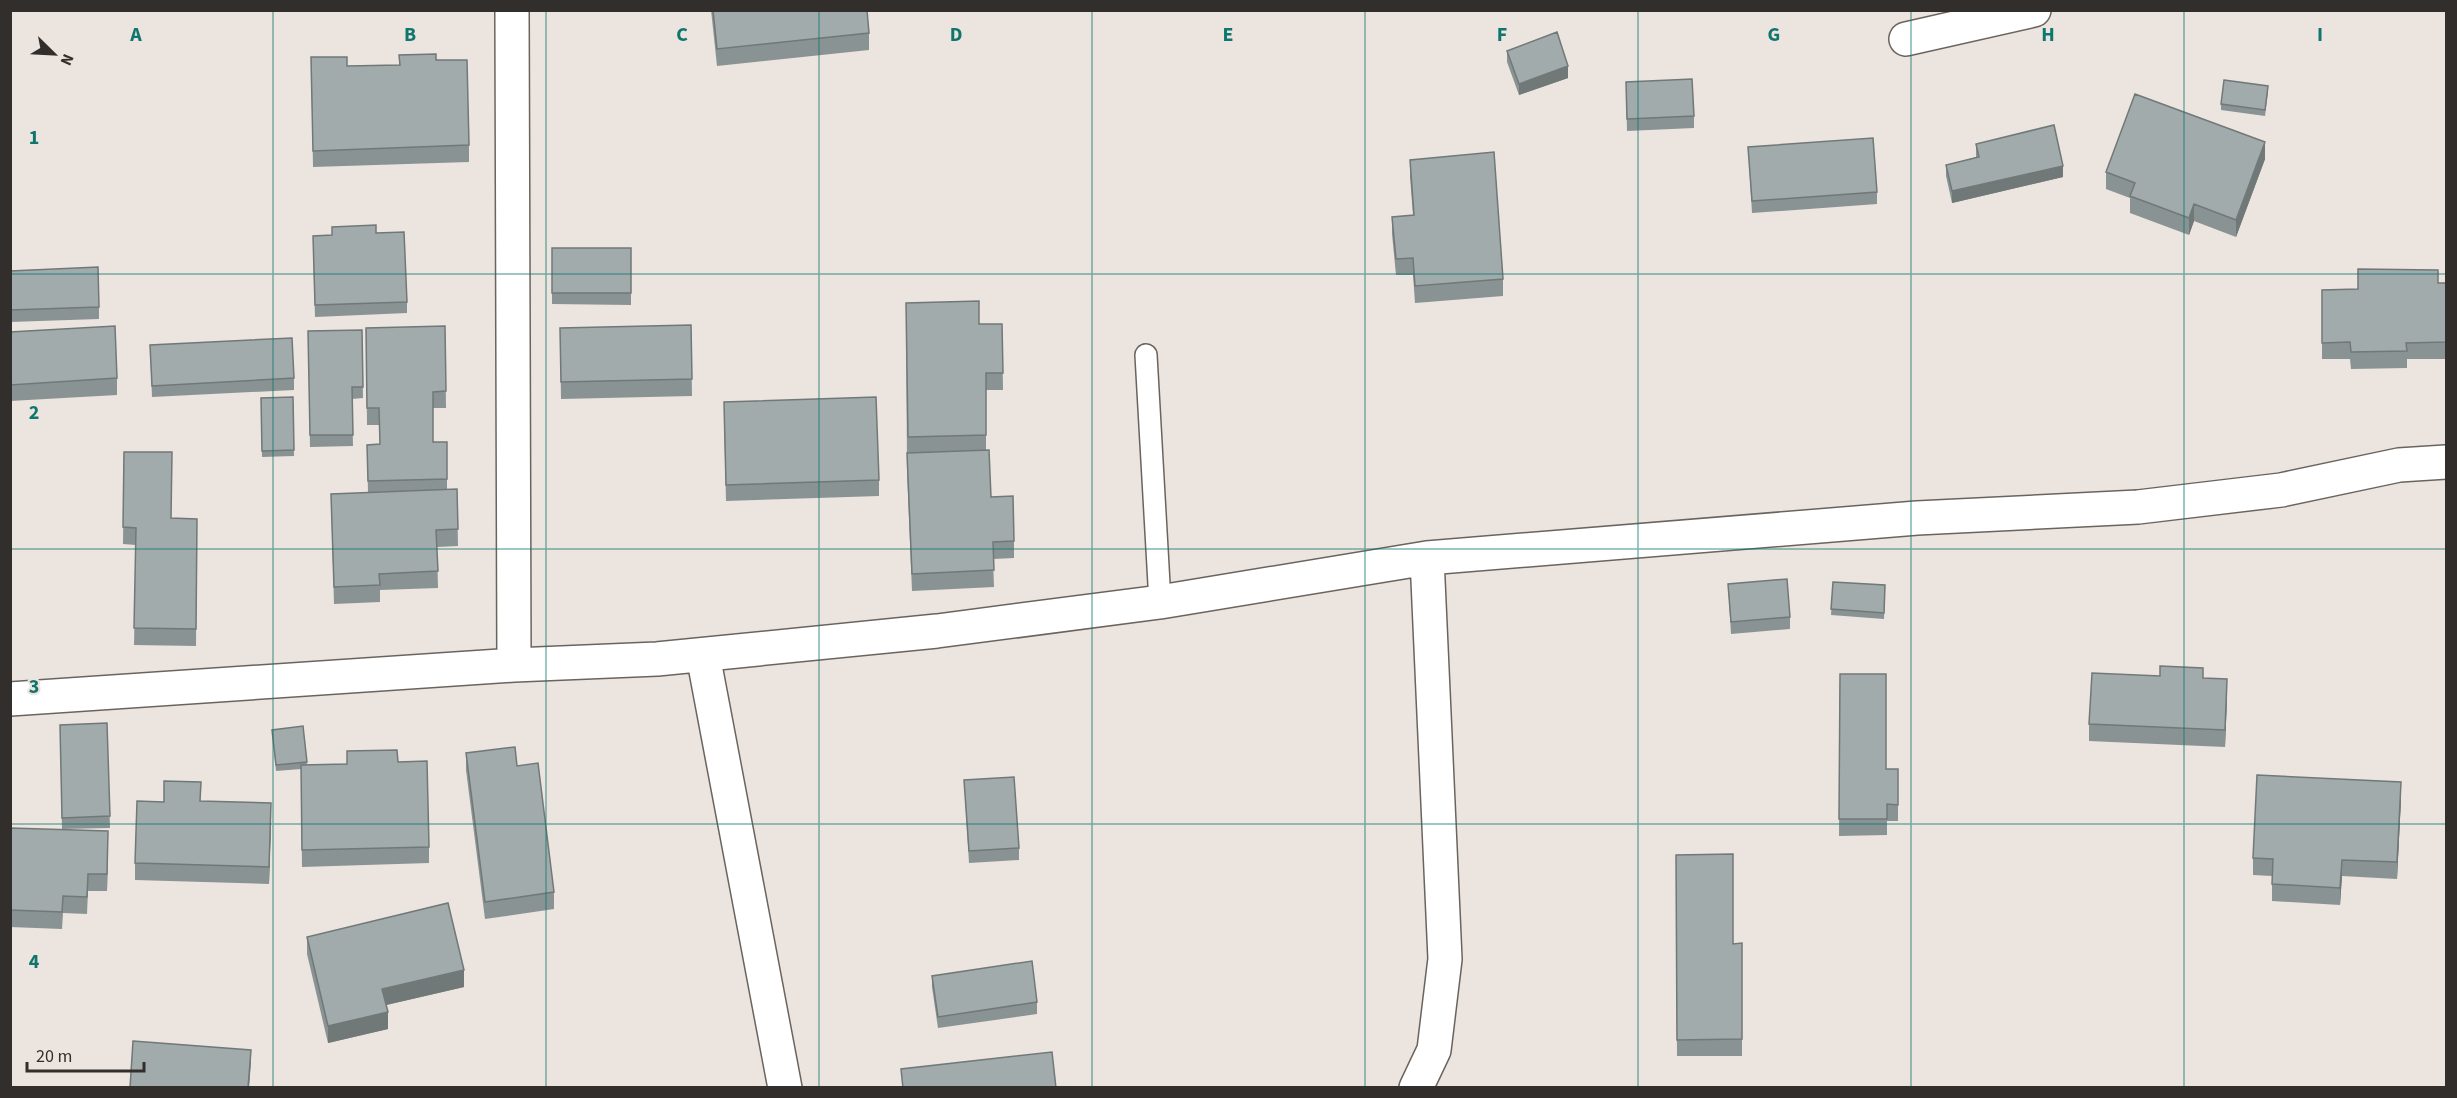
<svg xmlns="http://www.w3.org/2000/svg" width="2457" height="1098" font-family="'Source Sans 3',sans-serif">
<style>
.lines{fill:none;stroke-linecap:round;stroke-linejoin:round}
.lane-casing{stroke:#6a645f;stroke-width:24}
.street-casing{stroke:#6a645f;stroke-width:36}
.lane{stroke:#fff;stroke-width:21}
.street{stroke:#fff;stroke-width:33}
.wall{fill:#8a9394}
.shaded-wall{fill:#717878}
.building{fill:#a1abac;stroke:#717878;stroke-width:1.5}
.grid{fill:none;stroke:#0f766e;stroke-width:1.5;stroke-opacity:0.55}
.grid-label{font-size:20px;text-anchor:middle;font-weight:bold;fill:#0f766e;stroke:#ece4de;stroke-width:4.5;stroke-linejoin:round;paint-order:stroke}
</style>
<rect width="100%" height="100%" fill="#ece4de"/>
<g class="lines">
<g class="lane-casing">
<path id="lane" d="M1146,355l14,247"/>
</g>
<g class="street-casing">
<path id="street" d="M512,10l2,655
M1906,39l128,-29
M703,655l82,433
M10,699l504,-34 143,-6 280,-28 223,-29 267,-44 490,-40 221,-11 143,-17 118,-25 47,-3
M1416,1088l18,-38 11,-91 -18,-401"/>
</g>
<use href="#lane" class="lane"/>
<use href="#street" class="street"/>
</g>
<path class="wall" d="M711,10h156l2,23v17l-152,16z
M1507,51l61,27 -49,17 -12,-33z
M399,55l37,5 33,85v17l-156,5 -2,-110 36,9 52,-1z
M1626,82l68,34v12l-67,3z
M2268,92l-3,24 -44,-6v-6z
M1976,144l87,33 -111,26 -6,-27v-11l30,-8z
M1748,147l129,45v12l-125,9z
M2265,159l-29,78 -42,-16 -5,14 -59,-22v-15l-24,-9v-17z
M1410,160l93,119v17l-88,7 -2,-28h-17l-4,-41v-17l21,-2 -3,-39z
M313,247l94,55v11l-92,4z
M552,248h79v57l-79,-1z
M10,271l89,36v12l-89,3z
M2438,283h8v76h-39v9l-56,1 -1,-10h-28v-69l36,-1z
M906,303l73,21h23l1,66h-17v60l5,47 23,44v17l-21,1 1,28 -82,4 -5,-121z
M691,325l1,71 -131,3 -1,-71z
M445,326l1,82h-13v34h14v47h10l1,57 -21,1 1,41 -58,2v12l-46,2 -3,-110 37,-1 -1,-48 13,-1 -1,-19h-12l-1,-97z
M362,330l1,68 -11,1 1,47 -43,1 -2,-116z
M10,332l107,46v17l-107,6z
M150,345l144,33v12l-142,7z
M293,397l1,59 -32,1 -1,-59z
M724,418l155,62v16l-153,5z
M124,452l47,66 26,1 -1,127 -62,-1 2,-100 -13,-1z
M1833,582l52,3 -1,34 -53,-4z
M1728,584l62,33v12l-59,5z
M1840,674l46,95h12v52h-11v14l-48,1z
M2203,678l24,18 -2,51 -136,-6v-17z
M107,723l3,105 -48,1 -2,-104z
M303,726l4,39 91,-3 31,85v16l-127,4 -1,-98 -25,2 -4,-41z
M466,753l51,13 37,126v17l-69,10 -19,-149z
M964,780l55,68v12l-50,3z
M2401,799l-4,80 -55,-3 -2,29 -68,-4v-25l-19,-1v-17z
M201,801l70,19 -2,64 -134,-4v-17l29,-61z
M10,828l98,19 -1,44h-19l-1,23 -24,-1 -1,16 -52,-2z
M1676,855l57,89 9,-1v113h-65z
M307,937l157,50 -78,18 2,24 -60,14 -21,-89z
M932,976l105,26v12l-99,14 -6,-41z"/>
<path class="shaded-wall" d="M1568,66v12l-49,17v-11z
M2265,142v17l-29,78v-17z
M2063,166v11l-111,26v-12z
M2194,204v17l-5,14v-17z
M2227,679v17l-2,51v-17z
M2401,782v17l-4,80v-17z
M271,803v17l-2,64v-17z
M108,831v16l-1,44v-17z
M2342,860v16l-2,29v-17z
M464,970v17l-82,19v-17z
M388,1012v17l-60,14v-17z
M251,1050v12l-2,26h-1z"/>
<path class="building" d="M713,10h154l2,23 -152,16z
M1557,32l11,34 -49,18 -12,-33z
M436,54v6h31l2,85 -156,6 -2,-94h36v9l53,-1 -1,-10z
M1692,79l2,37 -67,3 -1,-37z
M2224,80l44,6 -3,24 -44,-6z
M2135,94l130,48 -29,78 -42,-16 -5,14 -59,-22 5,-13 -29,-11z
M2054,125l9,41 -111,25 -6,-26 33,-8 -3,-13z
M1873,138l4,54 -125,9 -4,-54z
M1494,152l9,127 -88,7 -2,-28 -17,1 -4,-42 22,-2 -4,-55z
M376,225v8l28,-1 3,70 -92,3 -2,-69 19,-1v-8z
M552,248h79v45h-79z
M98,267l1,40 -89,3v-39z
M2358,269l80,1v13h8v59l-40,1 1,8 -56,1 -1,-10 -28,1v-53l36,-1z
M979,301v23h23l1,49h-17v62l-78,2 -2,-134z
M691,325l1,54 -131,3 -1,-54z
M115,326l2,52 -107,7v-53z
M445,326l1,65 -13,1v50h14v37l-79,2 -1,-36 13,-1 -1,-36h-12l-1,-80z
M362,330l1,57h-11l1,48h-43l-2,-104z
M292,338l2,40 -142,8 -2,-41z
M293,397l1,53 -32,1 -1,-53z
M876,397l3,83 -153,5 -2,-83z
M989,450l2,47 22,-1 1,45 -21,1 1,28 -82,4 -5,-121z
M124,452h48l-1,66 26,1 -1,110 -62,-1 2,-100 -13,-1z
M457,489l1,40 -22,1 2,41 -59,3 1,11 -46,2 -3,-93z
M1787,579l3,38 -59,5 -3,-38z
M1833,582l52,3 -1,28 -53,-4z
M2160,666l43,2v10l24,1 -2,51 -136,-6 3,-51 68,3z
M1840,674h46v95h12v36l-11,-1v15h-48z
M107,723l3,93 -48,2 -2,-93z
M303,726l4,36 -31,3 -4,-35z
M515,747l2,19 21,-3 16,129 -69,10 -19,-149z
M397,750l1,12 29,-1 2,86 -127,3 -1,-85 46,-1v-13z
M2257,775l144,7 -4,80 -55,-2 -2,28 -68,-4 1,-25 -20,-1z
M1014,777l5,71 -50,3 -5,-71z
M164,781l37,1 -1,19 71,2 -2,64 -134,-4 2,-62 27,1z
M10,828l98,3 -1,43h-19l-1,23 -24,-1 -1,16 -52,-2z
M1733,854v90l9,-1v96l-65,1 -1,-185z
M448,903l16,67 -82,19 6,23 -60,14 -21,-89z
M1032,961l5,41 -99,15 -6,-41z
M133,1041l118,9 -3,38h-118z
M1052,1052l4,36h-153l-2,-19z"/>
<path class="grid" d="M273,10v1078M546,10v1078M819,10v1078M1092,10v1078M1365,10v1078M1638,10v1078M1911,10v1078M2184,10v1078M10,274h2436M10,549h2436M10,824h2436"/>
<g class="grid-label">
<text x="136" y="41">A</text>
<text x="410" y="41">B</text>
<text x="682" y="41">C</text>
<text x="956" y="41">D</text>
<text x="1228" y="41">E</text>
<text x="1502" y="41">F</text>
<text x="1774" y="41">G</text>
<text x="2048" y="41">H</text>
<text x="2320" y="41">I</text>
<text x="34" y="144">1</text>
<text x="34" y="419">2</text>
<text x="34" y="693">3</text>
<text x="34" y="968">4</text>
</g>
<rect width="2457" height="1098" fill="none" stroke="#312e2c" stroke-width="24"/>
<g transform="translate(54 54) rotate(114)" stroke="#ece4de" stroke-width="4.5" paint-order="stroke">
<path d="M0-4.5L10 22L0 15L-10 22Z" fill="#312e2c"/>
<text y="-9" font-size="16" font-weight="bold" text-anchor="middle" fill="#312e2c">N</text>
</g>
<path d="M27 1062v9h117v-9" fill="none" stroke="#312e2c" stroke-width="3"/>
<text x="36" y="1062" font-size="18" fill="#312e2c" stroke="#ece4de" stroke-width="4.5" paint-order="stroke">20 m</text>
</svg>
